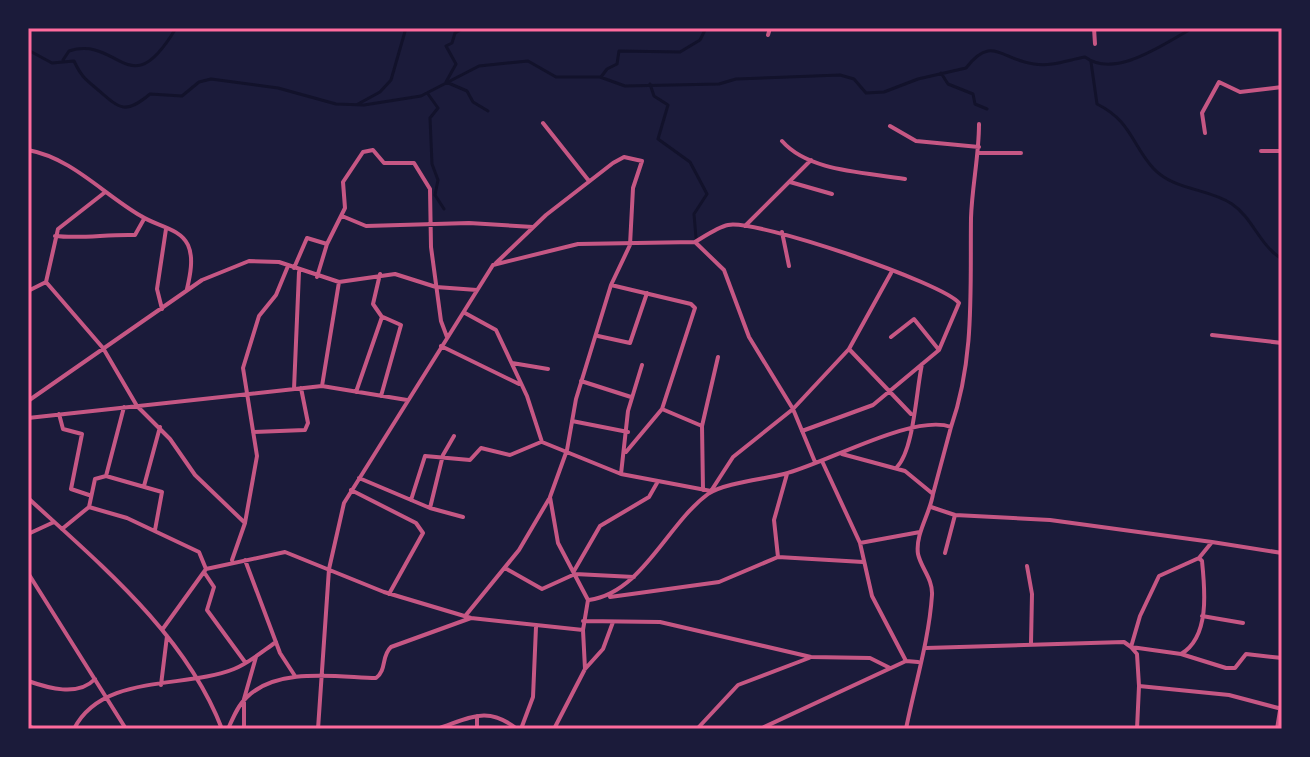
<svg xmlns="http://www.w3.org/2000/svg" width="1310" height="757" font-family="Raleway,sans-serif">
<style>
.lines{fill:none;stroke-linecap:round;stroke-linejoin:round}
.stream{stroke:#12122b;stroke-width:3}
.minor{stroke:#c65784;stroke-width:4}
.neatline{fill:none;stroke:#ff6b9d;stroke-width:3}
</style>
<rect width="100%" height="100%" fill="#1b1b3a"/>
<g class="lines">
<path class="stream" d="M464,28l-9,5 -3,10 -6,3 10,18 -10,18 21,9 6,11 15,9
M1208,28h8
M1279,28l3,3
M28,50l24,13 22,-2c7,15 11,18 23,28 23,20 28,26 53,5l32,2 17,-14 12,-3 67,9 58,16 28,1 57,-9 58,-30 49,-5 28,16h44l25,9 94,-2 17,-5 104,-4 14,4 12,14 18,-1 34,-13 48,-11c26,-34 35,-8 68,-4 17,3 34,-4 51,-7 31,23 81,-15 108,-29
M63,60l6,-9c51,-16 60,56 107,-23
M1091,62l6,42c34,17 34,39 56,64 21,23 56,20 79,36 21,14 27,41 50,55
M941,73l7,11 25,10 2,10 12,5
M601,77l6,-8 10,-5 2,-13 61,1 20,-12 6,-12
M650,84l4,12 14,9 -10,34 32,23 17,32 -13,20 2,24
M428,94l10,14 -8,10 2,46 6,16 -3,15 9,14
M358,104l22,-12 11,-12 15,-52"/>
<path class="minor" d="M844,28h15
M1094,28l1,16
M768,35l2,-7
M543,123l46,58
M890,126l26,15 63,6
M1205,133l-3,-20 17,-31 21,10 42,-5
M782,141c27,31 84,31 123,38
M28,150c44,8 75,44 113,66 15,10 39,12 47,29 6,13 2,31 -1,44
M1261,151h21
M978,153h43
M790,182l42,12
M342,216l24,10 103,-3 64,4
M745,226l66,-66
M782,232l7,34
M55,236c27,3 52,-2 80,-1l9,-16
M695,242c10,-6 23,-15 33,-17 29,-6 215,58 231,78l-20,47 -66,55 -71,26
M496,263l50,-48 67,-52 11,-6 18,4 -9,27 -3,57 -19,40 -35,114 -9,51 -17,47 8,46 30,57 -5,30 2,39
M294,268l13,-30 20,6
M317,277l10,-33 18,-36 -2,-26 20,-30 10,-2 11,13h30l16,26 1,58 10,74 6,16
M46,282l57,66 34,58 33,33 25,36 50,48
M611,285l80,19 4,4 -33,101 -36,43
M28,291l18,-9 12,-53 46,-36
M162,309l-5,-20 9,-60
M465,313l31,17 31,66 15,46 79,32 90,17 22,-34 60,-48 56,-60 42,-76
M1212,335l70,8
M598,336l32,7 17,-50
M891,337l23,-18 25,31
M441,346l78,38
M849,349l62,65
M512,363l36,6
M581,381l50,16
M322,386l17,-104
M294,389l5,-117
M356,392l26,-75 -9,-13 7,-30
M381,396l20,-71 -18,-8
M28,401l174,-121 47,-19 30,1 60,20 56,-8 41,13 41,3
M662,409l40,17 1,64
M59,414l4,15 19,5 -11,55 18,6
M28,418l294,-32 85,14
M572,421l56,11
M702,426l16,-69
M951,427c24,-69 19,-138 20,-209 1,-32 8,-62 8,-94
M253,432l52,-2 3,-7 -7,-35
M842,454l63,17 28,23c-3,20 -18,40 -15,60 3,14 15,25 14,41 -3,45 -17,89 -26,134
M822,461l38,82 12,53 34,65
M897,467c17,-18 19,-75 25,-103
M621,474l7,-63 14,-46
M106,476l18,-69
M359,478l71,30 33,9
M144,486l16,-59
M351,490l65,33 7,10 -34,61
M28,498c73,67 158,137 194,231
M411,500l14,-44 45,4 11,-12 29,7 31,-13
M89,507l38,11 72,34 7,17
M931,507l24,8 95,5 162,22
M430,508l13,-53 11,-19
M62,529l27,-22 6,-28 11,-3 56,16 -7,38
M28,534l26,-12
M860,543l60,-11
M945,553l10,-38
M778,557l-4,-37 13,-46
M232,560l13,-37 12,-67 -14,-88 16,-52 17,-21 12,-29
M245,560l35,93 15,23
M1027,566l5,28 -1,49
M505,568l37,21 33,-15 59,3
M574,571l26,-45 49,-29 8,-14
M204,572l10,15 -7,23 38,52
M28,573l98,156
M610,597l109,-15 59,-25 85,5
M589,600c53,-7 78,-76 119,-106 15,-11 57,-15 76,-20 41,-10 130,-61 167,-47l-18,67
M466,615l53,-65 30,-51
M1202,616l41,7
M583,621l77,1 151,35 59,1 20,10
M162,630l44,-61 79,-17 99,40 87,26 112,12
M926,648l198,-6 7,5 50,7c29,-17 24,-64 21,-93l-3,-3
M1181,654l45,14h9l11,-14 36,4
M28,681c20,7 50,16 67,-2
M161,685l6,-49
M1139,686l-2,-32 -6,-7 9,-31 19,-40 40,-18 13,-16 70,11
M28,726l8,3
M74,729c28,-56 111,-40 160,-60 15,-6 29,-18 42,-27
M228,729c5,-11 10,-24 19,-32 31,-30 89,-20 129,-19 11,-8 5,-22 15,-31l80,-29
M244,729v-30l12,-42
M318,729l11,-160 15,-66 149,-238 85,-21 117,-2 29,28 25,67 44,72 22,53
M437,729c33,-11 50,-24 80,0
M477,729v-13
M521,729l12,-32 3,-70
M554,729l31,-60 18,-20 10,-27
M697,729l41,-44 71,-27
M760,729l146,-68 12,1
M1137,729l2,-43 90,9 53,14
M1277,729l5,-31"/>
</g>
<rect width="1310" height="757" fill="none" stroke="#1b1b3a" stroke-width="60"/>
<rect x="30" y="30" width="1250" height="697" class="neatline"/>
</svg>
